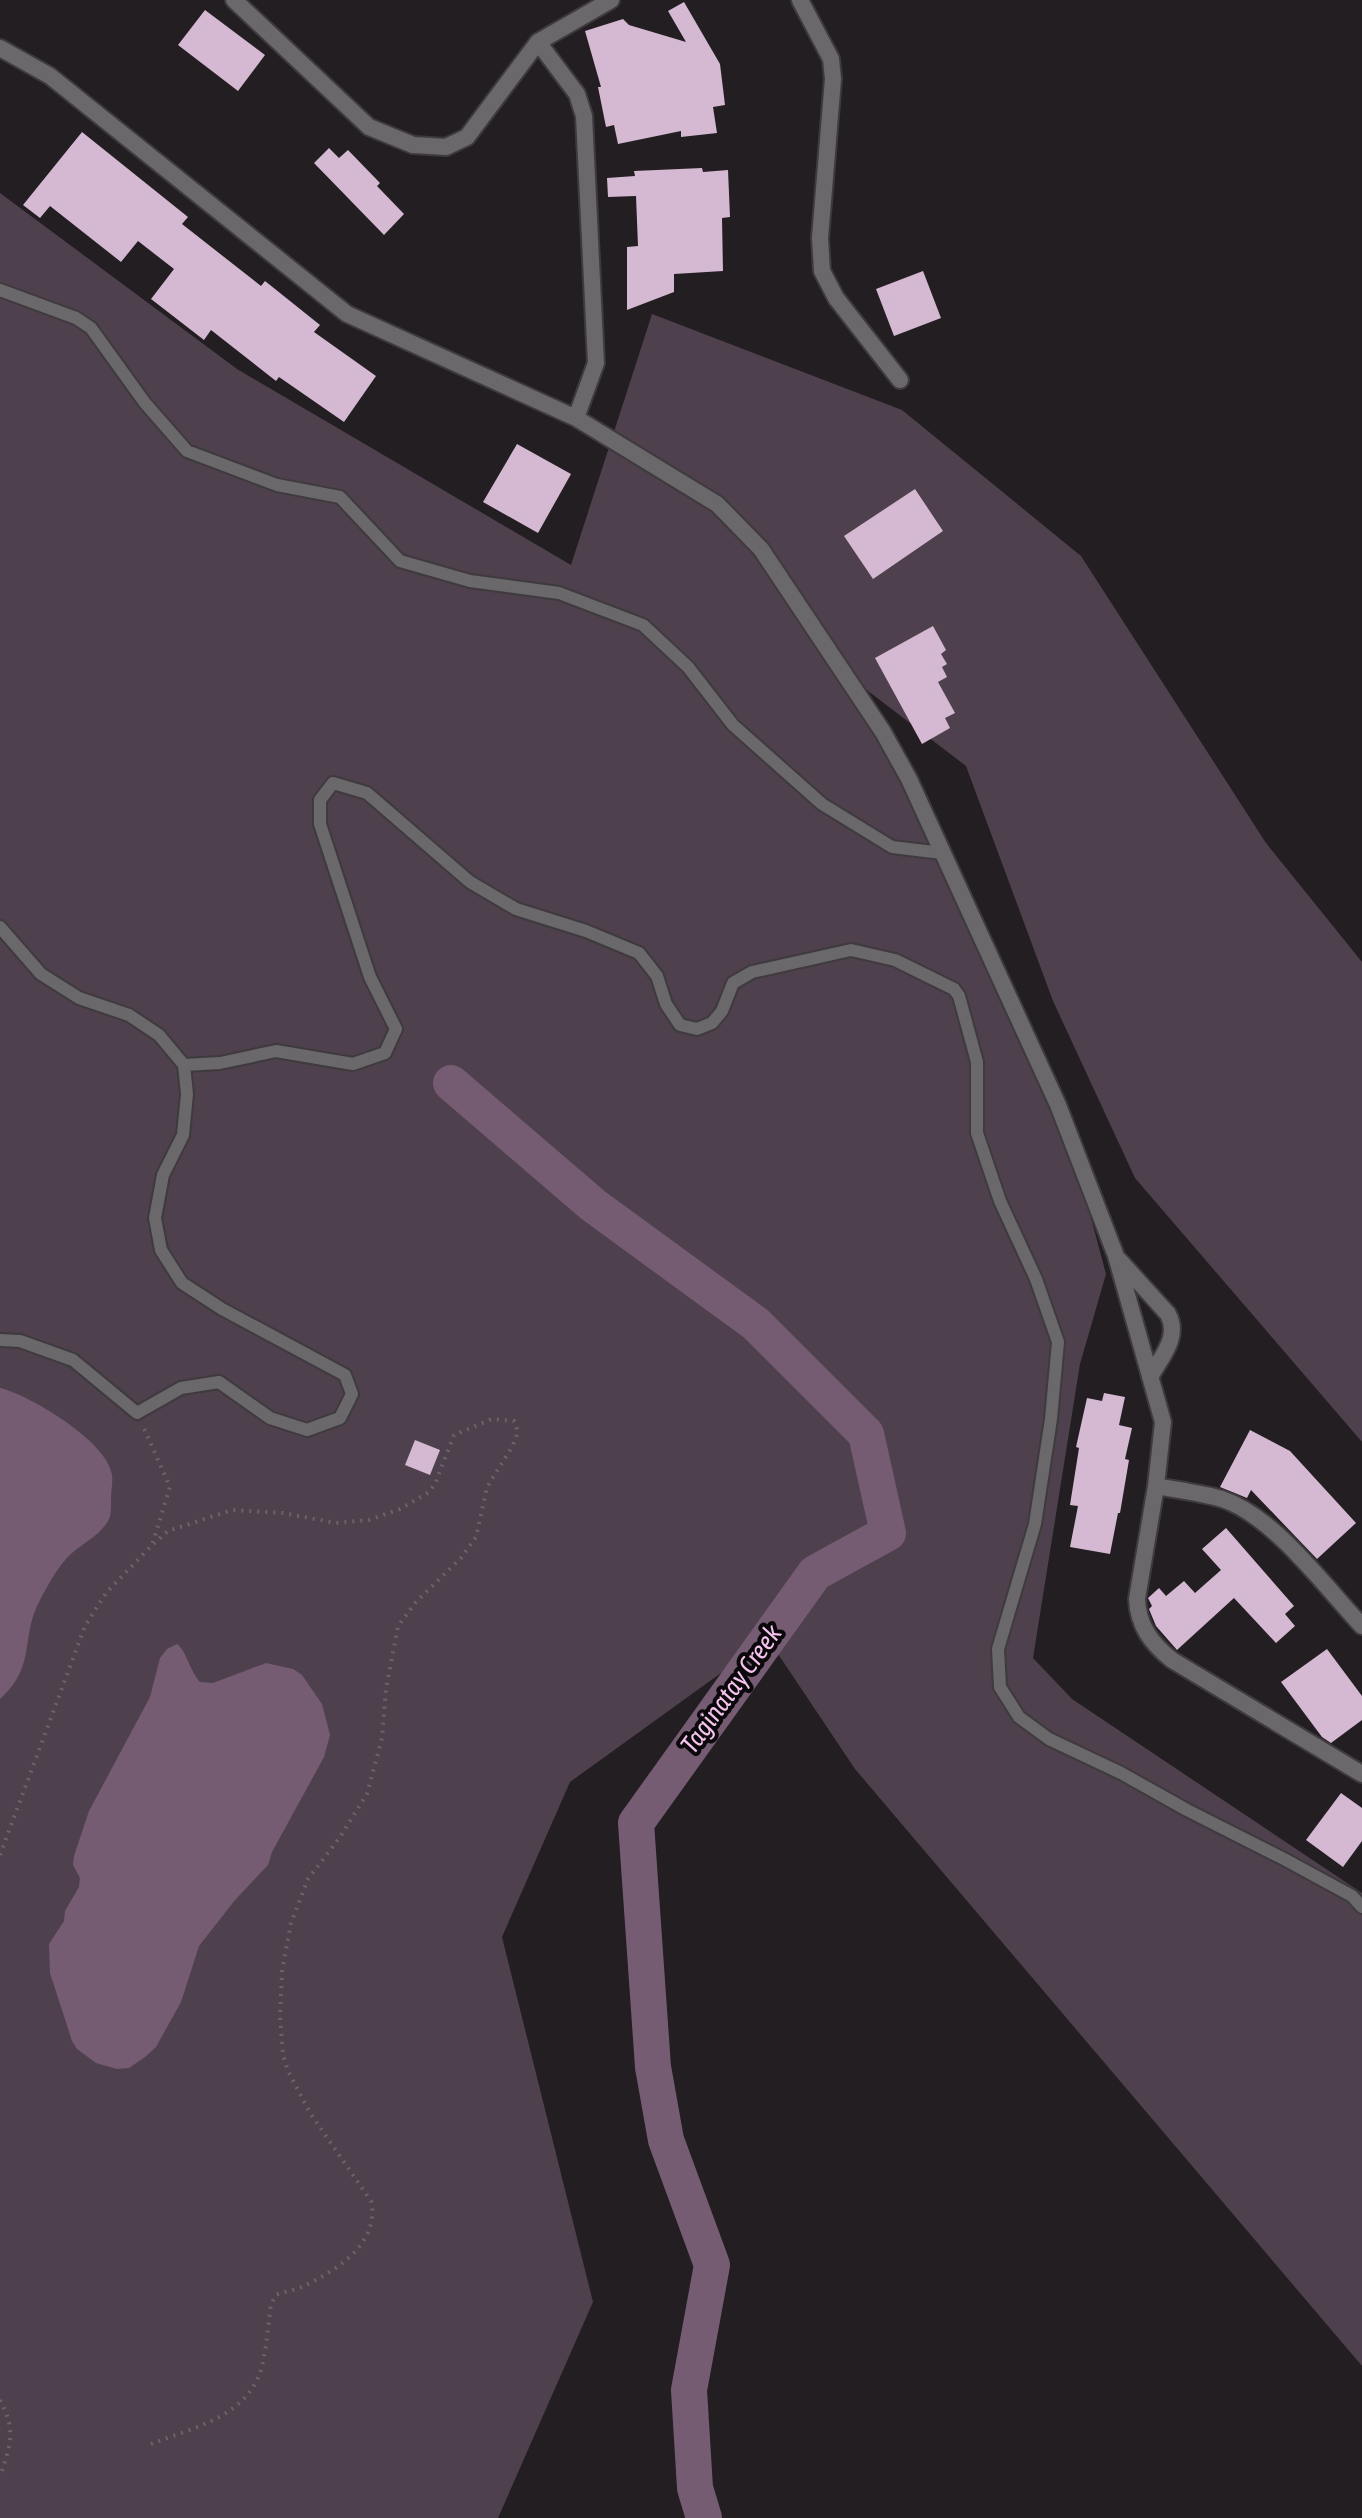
<svg xmlns="http://www.w3.org/2000/svg" width="1362" height="2518" font-family="'Asap Condensed',sans-serif">
<style>
.green{fill:#4f404d}
.water{fill:#755c72}
.lines{fill:none;stroke-linecap:round;stroke-linejoin:round}
.river{stroke:#755c72;stroke-width:36}
.building{fill:#d5b8d1}
.lane-casing{stroke:#3e3a3d;stroke-width:16}
.street-casing{stroke:#3e3a3d;stroke-width:20}
.path{stroke:#686567;stroke-width:4;stroke-dasharray:2 6;stroke-linecap:butt}
.lane{stroke:#6a686a;stroke-width:12}
.street{stroke:#6a686a;stroke-width:16}
.labels{text-anchor:middle;stroke-width:8;stroke-linejoin:round;paint-order:stroke}
.water-label{font-size:26px;font-style:italic;fill:#f5c4ee;stroke:#0a080a}
</style>
<rect width="100%" height="100%" fill="#221e21"/>
<path class="green" d="M0,193l237,176 334,196 81,-251 250,96 179,146 185,287 96,119v480l-227,-264 -82,-177 -87,-235 -124,-95 111,213 98,225 36,94 19,71 -26,90 -47,294 39,41 290,194v473l-507,-597 -87,-130 -198,143 -68,155 91,365 -95,216h-498z"/>
<path class="water" d="M0,1388c30,7 108,54 112,87 1,7 -1,16 -1,24 0,5 0,13 -1,18 -8,19 -31,27 -44,42 -10,11 -19,28 -26,41 -20,36 -3,66 -40,99z
M177,1644c9,6 13,27 23,38l13,1 53,-20 27,6 9,6 20,29 8,31 -6,22 -52,95 -4,13 -33,35 -36,46 -18,56 -25,45 -11,10 -16,11 -12,1 -21,-6 -19,-14 -5,-8 -22,-68 -1,-29 15,-23 1,-10 14,-24 1,-9 -7,-13 1,-9 15,-45 61,-114 10,-39 7,-9z"/>
<g class="lines">
<path class="river" d="M451,1083l142,122 163,119 110,110 22,99 -73,40 -179,250 17,244 13,73 46,125 -23,125 6,98 9,30"/>
</g>
<path class="building" d="M684,2l36,62 5,41 -12,2 4,26 -36,4v-6l-63,13 -4,-19 -8,2 -8,-40h3l-16,-56 38,-12 6,6 57,17 -18,-31z
M205,10l60,45 -27,36 -60,-46z
M82,132l106,85 -6,7 79,62 4,-5 55,44 -6,7 62,44 -32,46 -65,-45 -3,4 -65,-51 -7,10 -53,-41 23,-30 -36,-28 -17,21 -71,-56 -10,12 -17,-13z
M329,148l10,10 9,-8 32,33 -3,3 27,28 -20,21 -70,-72z
M702,168l1,4 25,-2 2,47 -8,1 1,53 -49,3v18l-47,18v-63l11,-1 -2,-50 -28,1 -1,-19 28,-2 -1,-5z
M923,271l18,47 -47,18 -18,-47z
M517,444l54,30 -33,59 -55,-31z
M915,489l28,42 -70,48 -29,-43z
M933,626l13,24 -5,4 6,10 -5,3 5,10 -9,5 17,31 -10,5 5,10 -28,16 -47,-86z
M1104,1393l21,4 -6,28 13,3 -7,31 4,1 -9,53h-2l-8,41 -40,-7 8,-41 -8,-1 9,-57 -3,-1 11,-49 15,3z
M1250,1430l40,21 66,72 -39,36 -66,-69 -4,8 -27,-11z
M415,1440l25,10 -10,25 -25,-10z
M1226,1528l68,78 -9,8 10,12 -19,17 -42,-45 -57,52 -21,-24 -5,-12 -2,-5 3,-3 -4,-8 11,-10 7,8 18,-15 11,12 26,-23 -19,-21z
M1327,1649l35,47v24l-31,23 -9,-6 -41,-55z
M1341,1793l21,15v33l-19,26 -37,-27z"/>
<g class="lines">
<g class="lane-casing">
<path id="lane" d="M0,290l76,28 15,10 54,75 42,48 90,34 63,12 60,64 70,20 89,12 84,32 45,42 45,58 89,79 70,43 50,6
M0,927l41,47 38,24 50,17 30,20 25,30 3,29 -4,41 -20,40 -8,43 6,32 21,33 40,26 123,66 7,19 -12,24 -33,12 -37,-12 -51,-36 -38,6 -44,25 -64,-53 -53,-19 -20,-1
M184,1065l36,-2 56,-12 77,13 32,-11 11,-24 -26,-52 -50,-153v-24l13,-17 34,10 103,89 46,27 70,22 53,22 18,23 9,28 14,21 17,4 15,-6 10,-12 11,-28 19,-11 99,-22 44,10 59,29 5,7 18,66v71l23,68 36,78 22,63 -7,77 -16,105 -37,125 2,38 19,30 30,22 72,34 66,37 97,49 68,37 10,11"/>
</g>
<g class="street-casing">
<path id="street" d="M234,0l135,127 44,18 33,2 21,-10 71,-95 73,-42
M800,0l31,59 2,20 -13,159 2,33 14,27 64,82
M538,42l39,52 7,22 12,247 -20,55
M0,48l50,28 297,238 229,104 141,86 44,45 122,183 26,47 149,326 58,151 47,166 -7,64 -19,113c1,27 15,45 35,61l190,114
M1119,1260l49,54c12,23 -6,42 -18,63
M1156,1486c21,4 45,7 66,13 52,17 103,88 140,127"/>
</g>
<path class="path" d="M0,1855l85,-229 21,-33 46,-48 18,-58 -27,-61
M0,2400c17,32 10,45 0,77
M151,2444c43,-17 98,-27 111,-78 5,-20 6,-41 9,-62l5,-9c10,-4 21,-5 30,-10 33,-16 74,-43 65,-84l-61,-88 -22,-42 -5,-16 -3,-39 2,-44 6,-33 3,-16 17,-44 32,-42 27,-43 15,-56 4,-49 12,-63 18,-24 45,-44 15,-21 11,-50 25,-40 6,-15 -4,-11 -22,-2 -38,16 -19,49 -6,8 -29,17 -31,11 -33,3 -53,-10 -51,-3 -64,21 -16,14"/>
<use href="#lane" class="lane"/>
<use href="#street" class="street"/>
</g>
<g class="labels">
<g class="water-label">
<text transform="translate(731 1689) rotate(-54)" y="9">Taginatay Creek</text>
</g>
</g>
</svg>
